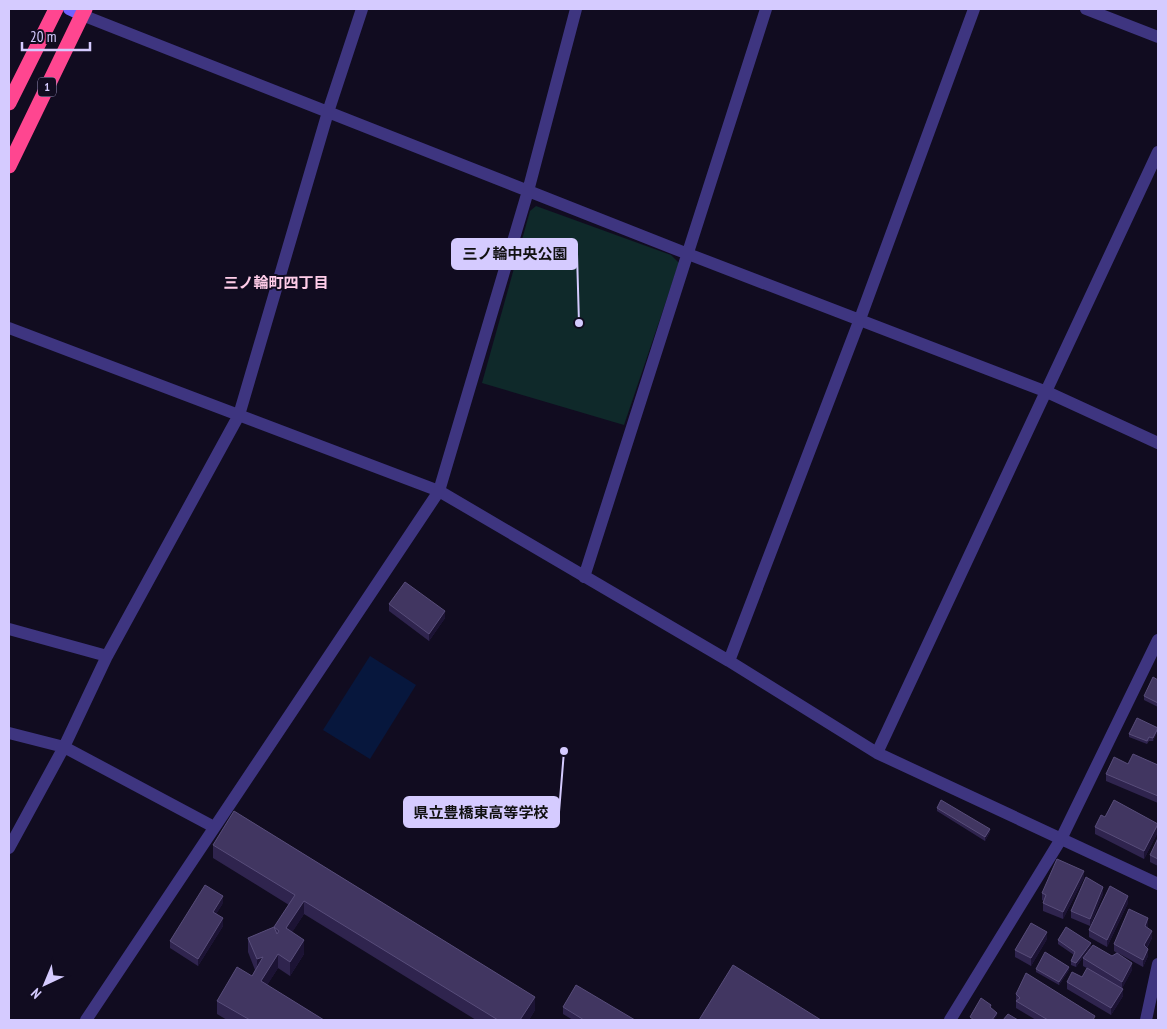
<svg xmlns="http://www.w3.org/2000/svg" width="1167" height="1029" font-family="'PT Sans Narrow','Noto Sans JP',sans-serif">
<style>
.green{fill:#0f292a}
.water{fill:#07173d}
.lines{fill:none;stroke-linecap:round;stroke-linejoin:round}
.street{stroke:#3e3580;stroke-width:12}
.secondary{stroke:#7162ff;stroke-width:12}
.highway{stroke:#ff4690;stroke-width:15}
.wall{fill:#2f244e}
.shaded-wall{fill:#1c1334}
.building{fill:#413661;stroke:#584d7a}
.labels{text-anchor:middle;stroke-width:4;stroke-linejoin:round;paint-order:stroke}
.shield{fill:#110c20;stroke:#9a92bc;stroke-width:1}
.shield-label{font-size:12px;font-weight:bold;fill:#d5cbff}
.neighbourhood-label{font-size:15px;font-weight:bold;fill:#ffcde9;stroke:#110c20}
.leader{fill:none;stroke:#d5cbff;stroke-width:2}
.callout-dot{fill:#d5cbff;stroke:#110c20;stroke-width:2}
.callout{fill:#d5cbff;stroke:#d5cbff;stroke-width:2}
.callout-label{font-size:15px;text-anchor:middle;font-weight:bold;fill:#111}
</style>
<rect width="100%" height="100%" fill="#110c20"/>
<path class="green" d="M536,206l135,49 8,8 -55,162 -142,-42 48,-172z"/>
<path class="water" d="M370,656l46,29 -46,74 -47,-29z"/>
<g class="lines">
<path class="street" d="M1086,9l72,28
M82,15l606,239 359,138 111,51
M9,328l430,163 290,170 148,92 281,131
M584,577l182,-568
M9,629l98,27
M729,661l131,-342 114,-310
M9,733l55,14 150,80
M877,753l281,-601
M9,848l55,-101 43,-91 132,-241 89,-303 34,-103
M86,1020l353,-529 89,-300 48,-182
M950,1020l111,-181 97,-199
M1146,1020l12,-56"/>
<path class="secondary" d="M69,9l13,6"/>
<path class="highway" d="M9,103l47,-94
M9,166l76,-157"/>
</g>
<path class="wall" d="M389,604l56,14 -16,23 -40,-30z
M1158,680v27l-14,-7v-4z
M1158,731l-5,10h-4l-2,3 -18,-7v-3z
M1128,764l30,1v38l-52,-22v-7z
M937,808l53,24 -5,9 -48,-30z
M1105,817l53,7v8l-14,27 -49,-25v-7z
M1158,838v28l-8,-4v-7z
M213,845l322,165 -6,10h-53l-172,-106 -12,18 12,22 -14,22 -12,-8 -11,17 57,35h-97l-10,-6v-13l35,-25 3,-6 -7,-18v-14l26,-11 15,-22 -76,-47z
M1084,878l-21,41 -20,-8v-8l1,-2 -2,-1v-7z
M1103,894l-13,32 -19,-8v-7z
M223,903l-7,11 7,12 -25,40 -28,-18v-7z
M1128,903l-21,44 -18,-10v-7z
M1148,925l-1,3 5,10 -5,10 1,8 -5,11 -25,-14 14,17 -10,18 1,8 -12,19 -44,-26v-7l15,-5 10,-6 -9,-5v-8l29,-2 5,-3 -3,-2v-7z
M1047,939l-16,27 -16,-9v-7z
M1058,940l33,6 -15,21 -5,-2v-4l3,-6 -16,-11z
M1036,969l33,1 -10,15 -23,-13z
M1016,994l79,26h-59l-20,-12z
M563,1007l72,13h-62l-10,-6z"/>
<path class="shaded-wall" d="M445,611v7l-16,23v-7z
M1158,728v3l-5,10v-3z
M1158,825v7l-14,27v-8z
M990,829v3l-5,9v-4z
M1084,871v7l-21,41v-7z
M1103,887v7l-13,32v-7z
M223,896v7l-10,16v-7z
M1128,896v7l-21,44v-7z
M304,901v13l-18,28v-14z
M223,918v8l-25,40v-7z
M1148,918v7l-3,9v-8z
M1152,931v7l-8,14v-7z
M1047,932v7l-16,27v-8z
M304,940v14l-14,22v-14z
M1091,943v3l-15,21v-4z
M1148,949v7l-5,11v-7z
M278,954v14l-17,27v-14z
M263,957l-6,16v-14z
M1132,963v7l-10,19v-7z
M1069,967v3l-10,15v-3z
M1123,989v7l-12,19v-7z
M535,997v13l-6,10h-9z
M997,1013v3l-3,4h-2z"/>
<path class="building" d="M405,582l40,29 -16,23 -40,-30z
M1153,677l5,3v23l-14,-7z
M1137,718l21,10 -5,10 -4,-1 -2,4 -18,-7z
M1133,754l25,11v31l-52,-22 8,-17 14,7z
M941,800l49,29 -5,8 -48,-29z
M1114,800l44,24 -14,27 -49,-24 6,-12 4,2z
M234,811l301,186 -15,23h-22l-194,-119 -18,27 18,12 -14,22 -12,-8 -17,27 63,39h-74l-33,-19 20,-34 15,9 11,-19 -6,2 -9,-21 26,-11 3,7 2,-3 -5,-4 21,-32 -82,-50z
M1158,838v21l-8,-4z
M1057,859l27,12 -21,41 -20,-9 3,-8 -4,-2z
M1086,877l17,10 -13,32 -19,-8z
M205,885l18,11 -10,16 10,6 -25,41 -28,-18z
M1110,886l18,10 -21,44 -18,-10z
M1129,909l19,9 -3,8 7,5 -8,14 4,4 -5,11 -29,-16z
M1031,923l16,9 -16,26 -16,-8z
M1066,927l25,16 -15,20 -5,-2 4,-9 -17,-12z
M1093,945l19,11 5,-3 15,10 -10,19 -39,-24z
M1045,952l24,15 -10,15 -23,-13z
M733,965l88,55h-122z
M1087,968l36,21 -12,19 -44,-26 5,-10 10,5z
M1026,973l69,43 -2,4h-45l-32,-19 4,-3 -4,-4z
M576,985l59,35h-51l-21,-13z
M981,998l10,7 -1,2 7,6 -5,7h-18l-4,-3z
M1008,1014l10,6h-15z"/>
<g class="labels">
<rect class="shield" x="38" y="77.5" width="18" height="19" rx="4"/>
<g class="shield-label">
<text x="47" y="91">1</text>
</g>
<g class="neighbourhood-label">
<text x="276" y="288">三ノ輪町四丁目</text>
</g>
</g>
<path class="leader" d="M579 323L577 254M564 751L559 812"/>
<g class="callout-dot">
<circle cx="579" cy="323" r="5"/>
<circle cx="564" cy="751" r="5"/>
</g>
<g class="callout">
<rect x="452" y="239" width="125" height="30" rx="5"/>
<rect x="404" y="797" width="155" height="30" rx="5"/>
</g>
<g class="callout-label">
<text x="515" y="259">三ノ輪中央公園</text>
<text x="481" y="818">県立豊橋東高等学校</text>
</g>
<rect width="1167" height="1029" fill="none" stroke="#d5cbff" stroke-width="20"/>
<g transform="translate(45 984) rotate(224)" stroke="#110c20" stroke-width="4" paint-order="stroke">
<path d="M0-4L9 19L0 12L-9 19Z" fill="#d5cbff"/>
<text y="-8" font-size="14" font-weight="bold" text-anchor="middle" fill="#d5cbff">N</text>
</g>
<path d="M22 42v8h68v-8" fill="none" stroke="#d5cbff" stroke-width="2.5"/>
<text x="30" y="42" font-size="15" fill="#d5cbff" stroke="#110c20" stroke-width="4" paint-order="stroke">20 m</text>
</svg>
